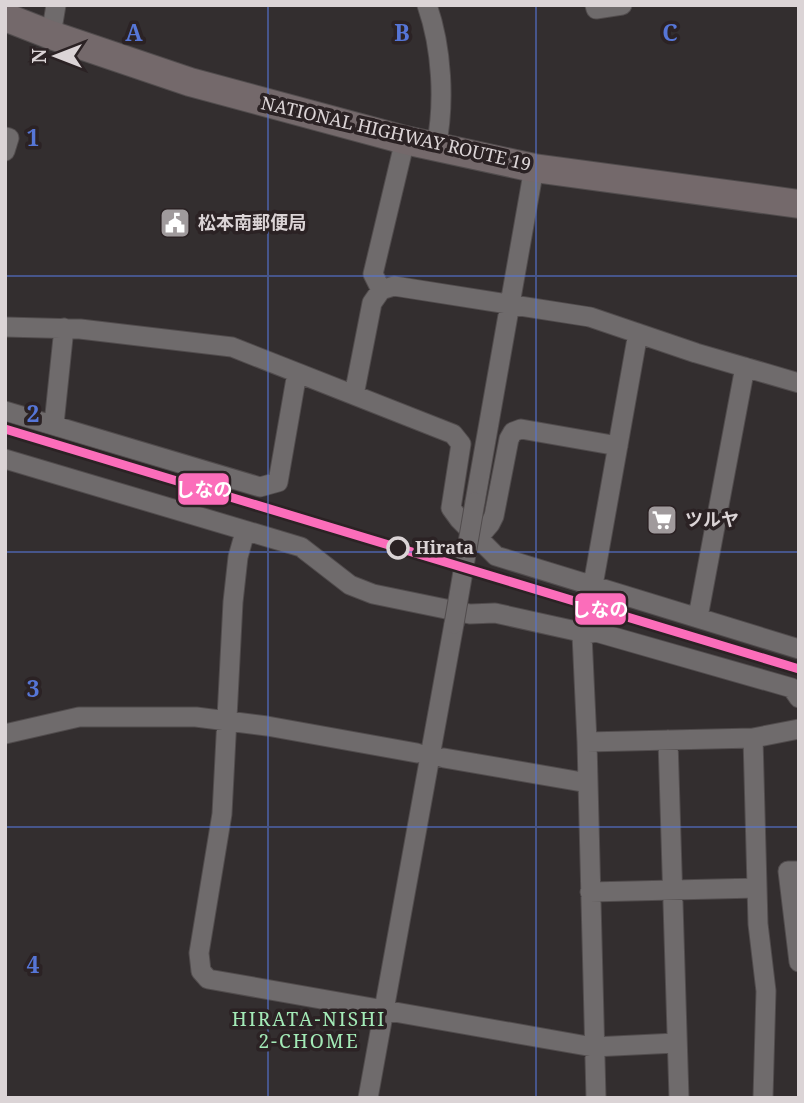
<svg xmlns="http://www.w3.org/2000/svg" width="804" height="1103" font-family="'Noto Serif','Noto Sans JP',serif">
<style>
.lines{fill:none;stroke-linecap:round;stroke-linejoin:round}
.minor-casing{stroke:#514c4d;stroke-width:21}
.highway-casing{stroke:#514c4d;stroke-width:30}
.minor{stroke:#6f6b6c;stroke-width:19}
.highway{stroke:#74696b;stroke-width:28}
.minor-bridge-casing{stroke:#514c4d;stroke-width:21;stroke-linecap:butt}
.minor-bridge{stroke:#6f6b6c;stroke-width:19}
.rail-1-casing{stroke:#2b2224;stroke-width:14}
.rail-1{stroke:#fb6dba;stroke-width:9}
.grid{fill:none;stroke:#5676d7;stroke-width:2;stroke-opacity:0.55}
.stop-dot{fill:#2b2224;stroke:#dbd4d6;stroke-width:3.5}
.labels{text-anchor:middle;stroke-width:7;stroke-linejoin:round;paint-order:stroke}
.street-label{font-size:18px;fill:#dbd4d6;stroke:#2b2224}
.poi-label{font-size:18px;font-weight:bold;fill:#dbd4d6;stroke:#2b2224;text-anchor:start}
.stop-label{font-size:18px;font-weight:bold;fill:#dbd4d6;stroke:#2b2224;text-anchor:start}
.neighbourhood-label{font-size:19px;letter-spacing:2px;fill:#a3eab7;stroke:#2b2224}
.grid-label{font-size:23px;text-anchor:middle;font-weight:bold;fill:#5676d7;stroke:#2b2224;stroke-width:7;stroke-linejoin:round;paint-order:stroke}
.line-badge{stroke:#2b2224;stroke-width:2.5}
.badge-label{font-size:19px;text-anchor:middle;font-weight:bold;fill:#fff}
</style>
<rect width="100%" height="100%" fill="#332e2f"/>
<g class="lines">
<g class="minor-casing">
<path id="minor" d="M427,5c15,43 18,98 9,142
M595,5l1,4 26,-4
M51,35l5,-30
M5,137l4,1 -4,13
M381,290l-8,-16 32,-134
M5,327l75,2 152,18 221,87 8,10 -10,64 8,11 37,37 303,93
M354,395l18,-92 9,-13 13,-4 196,31 106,36 103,30
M5,411l255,76 18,-5 19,-109
M54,424l10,-96
M5,459l296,88 49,38 23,9 97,20 25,-1 81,18 6,4 14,-3 196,56 7,10
M475,502l59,-334
M245,532l-7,25 -5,45 -11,212 -23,139 2,18 7,8 385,68 83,-4
M478,538l12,-14 4,-8 15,-77 4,-7 8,-3 97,17
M593,585l45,-252
M698,617l47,-250
M582,635l5,107 9,356
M5,734l74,-17h117l71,9 150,27
M753,738l5,186 8,67 -3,107
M668,740l11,358
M587,742l166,-4 46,-9
M444,758l144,25
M799,871h-11l11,91
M590,892l167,-4
M368,1098l86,-474"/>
</g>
<g class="highway-casing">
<path id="highway" d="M5,17l46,18 139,47 215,58 129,28 265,36"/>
</g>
<use href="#minor" class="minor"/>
<use href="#highway" class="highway"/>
<g class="minor-bridge-casing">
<path id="minor-bridge" d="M454,624l21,-122"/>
</g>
<use href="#minor-bridge" class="minor-bridge"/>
<g class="rail-1-casing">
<path id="rail-1" d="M5,429l794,240"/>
</g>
<use href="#rail-1" class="rail-1"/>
</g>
<path class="grid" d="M268,5v1093M536,5v1093M5,276h794M5,552h794M5,827h794"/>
<defs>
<g id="civic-square" transform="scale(1.575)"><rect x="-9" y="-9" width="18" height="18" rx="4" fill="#a09a9c" stroke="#2b2224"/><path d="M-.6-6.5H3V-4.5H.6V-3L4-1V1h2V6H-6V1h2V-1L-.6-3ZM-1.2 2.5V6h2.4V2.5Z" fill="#fff"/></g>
<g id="supermarket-square" transform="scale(1.575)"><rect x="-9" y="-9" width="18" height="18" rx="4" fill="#a09a9c" stroke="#2b2224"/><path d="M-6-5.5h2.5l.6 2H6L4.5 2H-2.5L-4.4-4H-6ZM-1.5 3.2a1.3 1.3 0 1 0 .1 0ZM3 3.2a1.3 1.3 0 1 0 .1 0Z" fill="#fff"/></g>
</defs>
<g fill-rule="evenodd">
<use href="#civic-square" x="175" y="223"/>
<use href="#supermarket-square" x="662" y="520"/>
</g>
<circle class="stop-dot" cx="398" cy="548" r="10"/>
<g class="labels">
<g class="street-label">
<text transform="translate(396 134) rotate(13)" y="6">NATIONAL HIGHWAY ROUTE 19</text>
</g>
<g class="poi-label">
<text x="198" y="229">松本南郵便局</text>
<text x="685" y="526">ツルヤ</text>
</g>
<g class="stop-label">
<text x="415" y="554">Hirata</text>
</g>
<g class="neighbourhood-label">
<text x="309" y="1026">HIRATA-NISHI<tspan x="309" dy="22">2-CHOME</tspan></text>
</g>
</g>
<g class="grid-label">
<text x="134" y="41">A</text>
<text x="402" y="41">B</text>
<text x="670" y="41">C</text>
<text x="33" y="146">1</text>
<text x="33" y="422">2</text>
<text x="33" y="697">3</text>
<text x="33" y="973">4</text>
</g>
<g class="line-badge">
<rect x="177" y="472" width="53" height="34" rx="7" fill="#fb6dba"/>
<rect x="574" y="592" width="53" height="34" rx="7" fill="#fb6dba"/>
</g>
<g class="badge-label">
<text x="204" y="496">しなの</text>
<text x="600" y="616">しなの</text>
</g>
<rect width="804" height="1103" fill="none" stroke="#dbd4d6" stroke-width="14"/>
<g transform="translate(56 56) rotate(270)" stroke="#2b2224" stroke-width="5" paint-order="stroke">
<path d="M0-5L12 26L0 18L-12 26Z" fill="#dbd4d6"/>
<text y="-10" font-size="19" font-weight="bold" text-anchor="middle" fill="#dbd4d6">N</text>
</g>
</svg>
